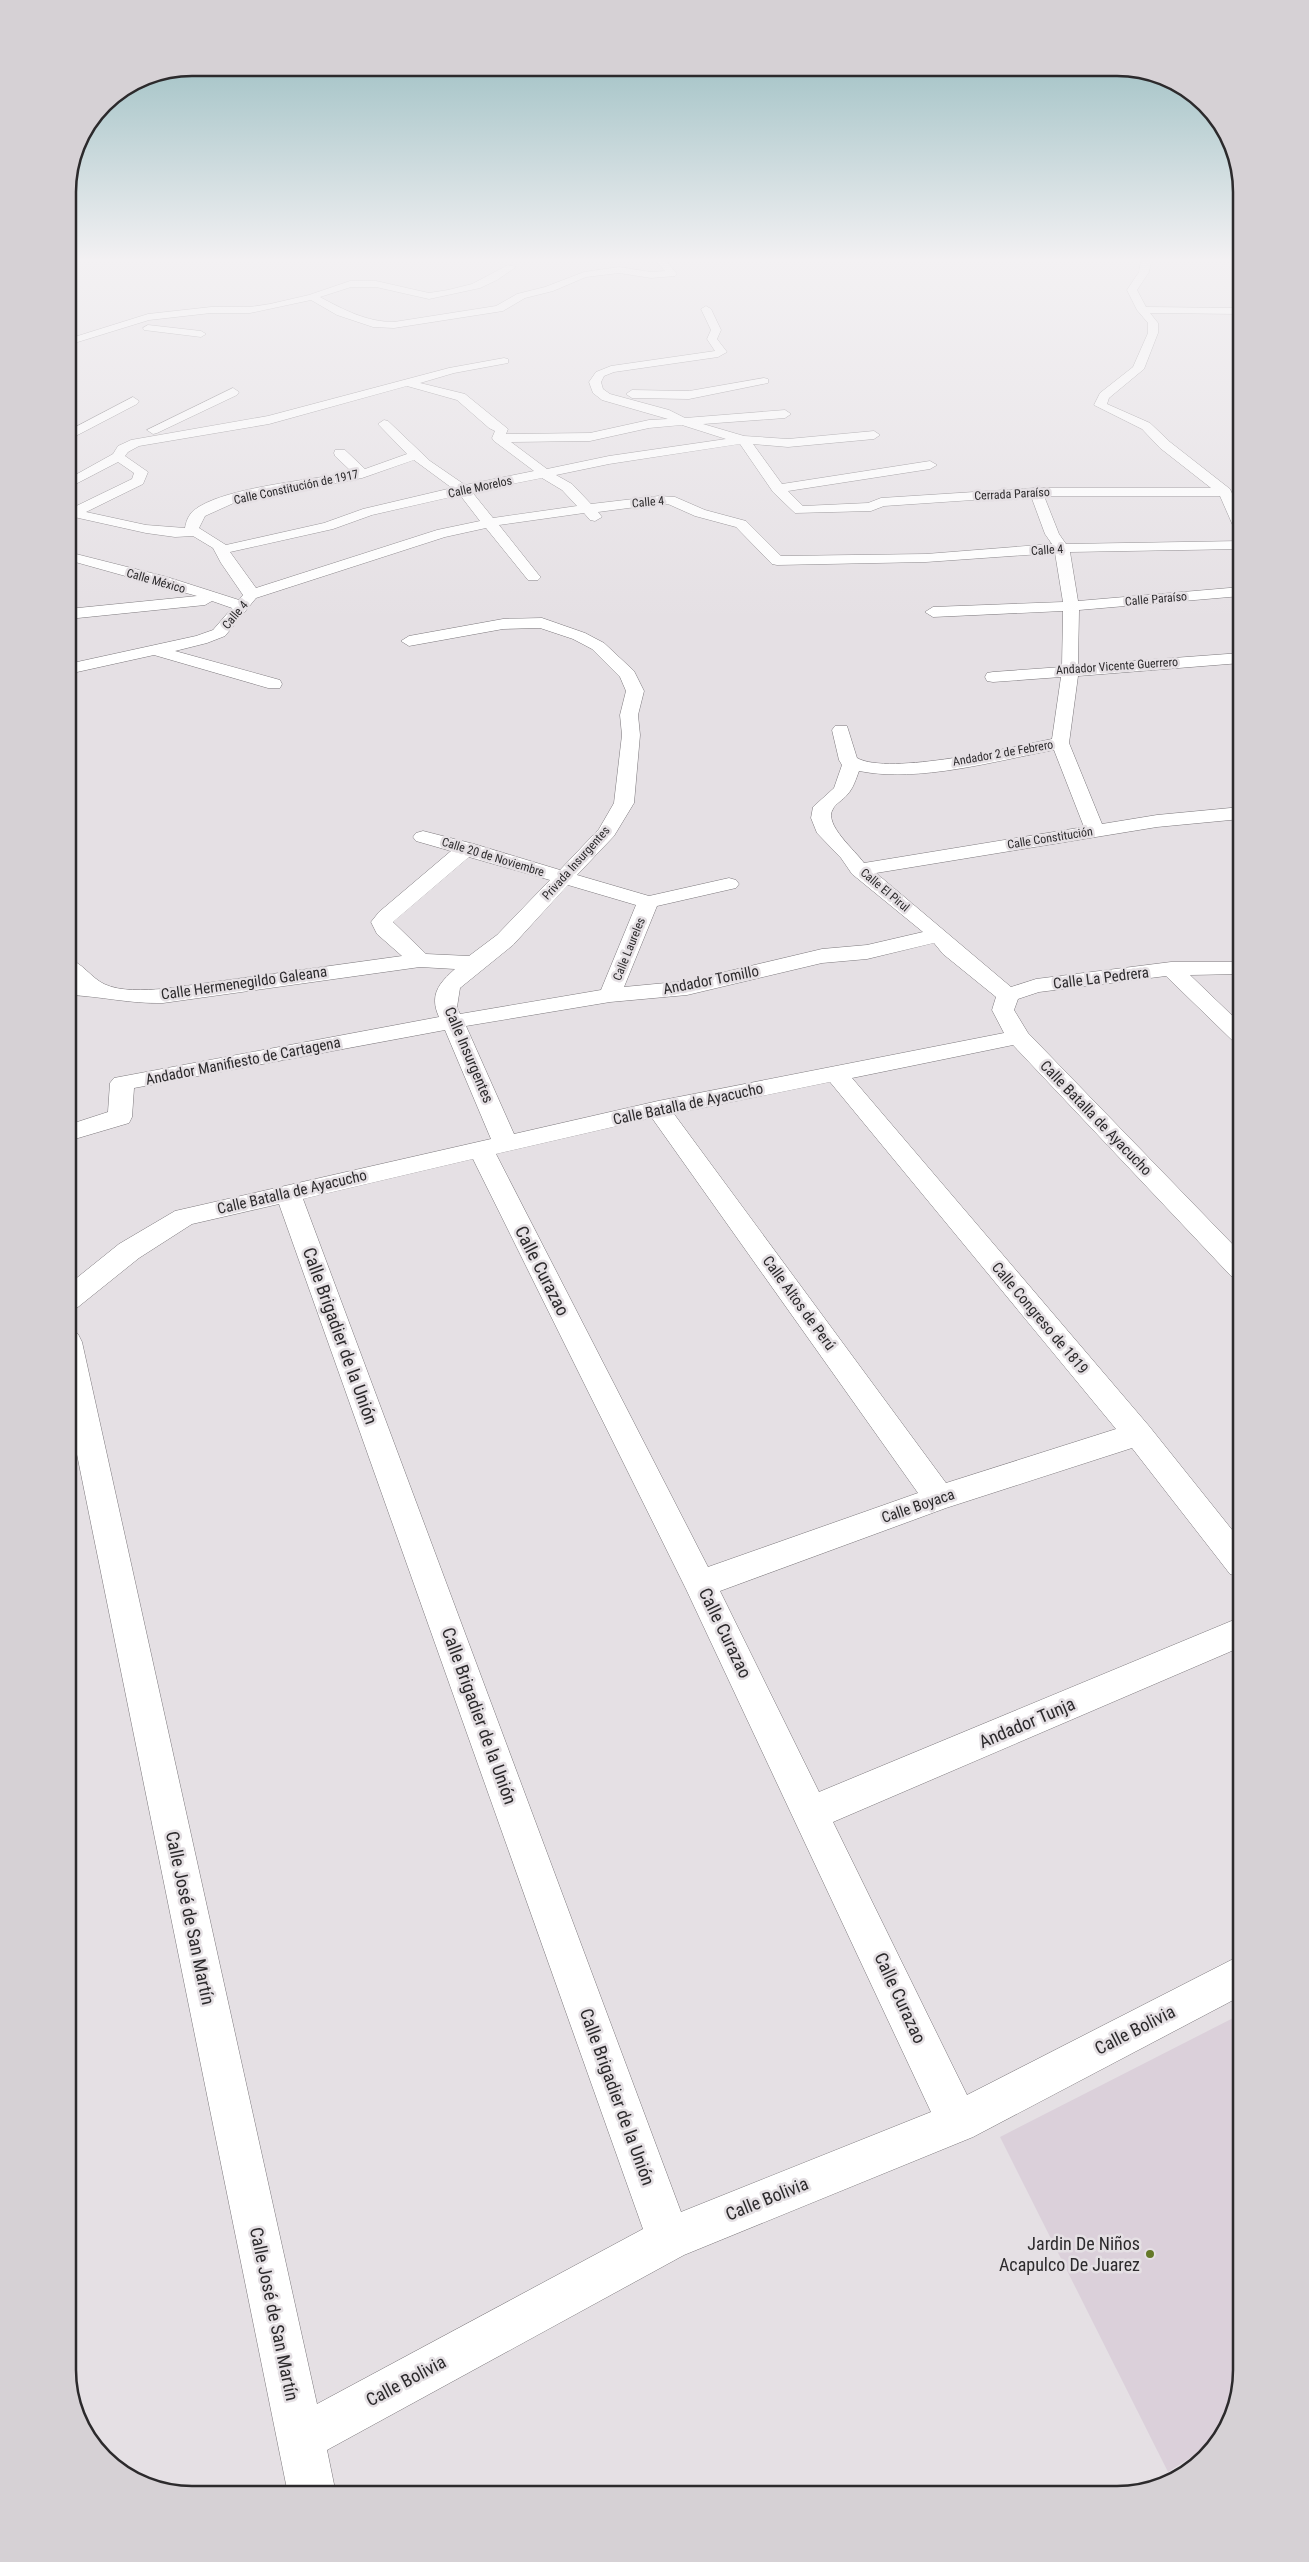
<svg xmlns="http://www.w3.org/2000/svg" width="1309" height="2562" font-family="'Roboto Condensed',sans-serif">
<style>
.built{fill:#dbd0da}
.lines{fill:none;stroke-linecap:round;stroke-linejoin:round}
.street-casing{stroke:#7c787c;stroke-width:1}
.street{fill:#fff;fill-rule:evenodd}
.poi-dot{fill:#657828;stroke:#e5e0e4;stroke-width:2}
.labels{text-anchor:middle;stroke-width:5;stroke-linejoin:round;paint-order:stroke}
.far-street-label{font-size:12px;fill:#2c2a2c;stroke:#e5e0e4}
.street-label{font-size:15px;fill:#2c2a2c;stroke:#e5e0e4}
.near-street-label{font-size:18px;fill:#2c2a2c;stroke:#e5e0e4}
.near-poi-label{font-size:18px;fill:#2c2a2c;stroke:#e5e0e4;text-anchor:end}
.rim{fill:none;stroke:#2c2a2c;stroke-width:2.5}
</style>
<rect width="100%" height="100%" fill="#e5e0e4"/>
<path class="built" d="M1241,2014v356l-21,69 -52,33 -168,-335z"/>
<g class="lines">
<g class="street-casing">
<path id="street" d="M656,261h10l11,13 -2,2 -24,2 -32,-5 -33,4 -33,14 -28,7 -22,13 -109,17 -21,-1 -36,-12 -26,-15 -61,13h-39l-62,7 -81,25v-6l80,-25 63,-7h39l20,-3 39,-9 41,-14h26l53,12 19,-3 24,-6 36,-19 8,2 -19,13 -17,8 -51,11 -53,-12h-25l-31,10c24,13 47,25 74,25l102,-16 21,-12 28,-7 39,-15 35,-5 32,5 14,-1z
M1141,261h10l-2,11 -12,18 9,17 95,1v6l-91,-1 8,10v10l-14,36 -35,29 -2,6 43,19 20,19 60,47 11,24v19l-7,-4 -14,-32h-176l15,38 7,10 175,-3v8l-171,3 8,49 163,-14v9l-162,14 -1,55 163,-12v10l-163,13 -9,67 33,81 55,-9 84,-8v12l-84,8 -281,46 135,114 25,-8 135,-17h70v12l-51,1 51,49v19l-8,-2 -67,-65 -127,16 -21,7 -4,11 14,23 213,220v26l-10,-3 -218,-231 -161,33 297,348 92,115v37l-11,-4 -98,-126 -186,60 -226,83 99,201 422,-175v30l-408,175 134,273 274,-140v41l-268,141 -289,118 -357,195 9,44h-48l-220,-1084v-79l10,3 4,8 235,1062 326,-175 -364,-1025 -87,20 -53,34 -61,49 -10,3v-25l51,-41 56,-33 316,-72 -46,-109 -311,58 -2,29 -3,6 -61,18v-16l40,-13 2,-29 4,-5 325,-61c-10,-22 0,-34 16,-48l-35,-2 -257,36c-33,1 -62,-7 -95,-8v-14h5l-5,-4v-18c15,4 22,18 36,25 17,8 40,6 59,5l239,-33 -25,-22 -6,-12 8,-10 72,-61 -35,-10 -3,-4 3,-4 7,-2 51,13 86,26 39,-41 15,-26 8,-68 -2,-20 6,-24 -6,-14 -28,-28 -19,-10 -33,-11 -37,1 -94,17 -8,-5 8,-5 94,-17 39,-1 43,15 19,10 30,28 10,20 -6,24 2,20 -6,68 -20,33 -37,39 72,21 80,-18 7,2 3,4 -3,4 -79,18 -33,81 63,-6 135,-32 45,-4 56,-13 -71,-58 -11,-16 -24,-25 -6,-15 2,-11 21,-19 8,-23 -3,-5 -7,-30 3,-4h12l10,32c32,18 156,-11 195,-19l9,-62 -68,5 -6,-1 -2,-4 2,-4 6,-1 69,-5 1,-56 -130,6 -8,-5 8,-5 130,-5 -8,-49 -129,9 -149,3 -5,-1 -36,-37 -41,-11 -27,-12h-9l-61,8 4,5 -7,4 -5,-1 -6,-7 -85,12 39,49 3,3 -3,3h-10l-42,-52 -41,9 -189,61 -31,38 -18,7 -32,8 105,29 2,4 -2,4h-12l-114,-33 -86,19v-10l128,-28 17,-6 19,-22 -20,-7 -7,4 -137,14v-10l129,-13 -129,-36v-8l99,25 72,23 4,-5 -22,-32 -8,-15 -20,-12 -18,1 -29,-4 -72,-16 -6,2v-9l64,-31 2,-6 -16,-11 -50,26v-9l45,-25 5,-8 13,-6 137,-24 181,-48 55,-10 4,1v4l-54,10 -34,10 45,11 43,35 -2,5 84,-1 59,-13 19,-1 -66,-19 -9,-7 -4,-11 7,-10 15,-6 104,-15 -8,-12 4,-9 -10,-21 5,-3 5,3 10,21 -4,9 10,13 -9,5 -104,15 -10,4 -3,6 2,7 7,5 59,16 16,8 100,-8 6,4 -6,4 -82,6 41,12 44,3 86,-8 6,4 -6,4 -86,8 -35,-3 29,40 148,-23 7,4 -7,4 -142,22 15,15 65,-3 13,-5 155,-10h175l-51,-40 -18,-19 -48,-24 6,-12 33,-26 15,-34v-10l-11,-13 -10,-20 12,-18zM407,386l50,14 32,28 6,3 -3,7 2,3 40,30 -69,14 -35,-24 -42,-40 -4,-1 -6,4 29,30 -42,15 -20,-19h-10l-1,3 1,3 17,16c-38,8 -131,15 -159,39 -5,5 -7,11 -8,17l-39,-3 -60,-13 57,-28 5,-12 -23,-16 3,-4 11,-6 130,-22zM682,425l44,14 -117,17 -62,13 -36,-27 79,-1 59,-13zM740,444l33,48 22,21 76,-2 13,-5 147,-10 14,38 7,10 -126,10 -145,2 -35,-35 -41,-11 -30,-13 -16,-1 -68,8 -19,-20 -16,-9 53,-11zM414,460l38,28 -89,21 -39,14 -98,22 -27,-17 6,-12 31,-14 126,-24zM542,478l20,12 15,16 -84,12 -21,-26zM460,495l20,26 -43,9 -181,58 -26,-36 103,-23 39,-14zM1054,750l30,77 -220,36c-8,-12 -41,-39 -31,-54 2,-5 10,-9 14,-14 6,-6 9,-16 12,-24 60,12 135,-10 195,-21zM469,857l81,23 -53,55 -28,21 -43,-2 -33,-32zM568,885l68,20 -35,85 -141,24 -3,-7 3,-19 53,-43zM934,943l9,11 53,43 -4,13 12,23 -346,68 -144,33 -48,-108 144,-24 77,-7 135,-32 45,-4zM830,1082l286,347 -170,54 -272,-369zM652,1118l266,375 -210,74 -212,-413zM473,1159l213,430 245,523 -250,100 -378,-1013z
M148,325l53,6 5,3 -5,3 -57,-7 -1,-2z
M764,378l4,1v4l-79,16 -57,-1 -6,-4 6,-4 57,1z
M233,388l6,4 -2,3 -80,38 -4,1 -6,-4z
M133,397l6,4 -2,3 -69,36v-9z"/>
</g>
<use href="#street" class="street"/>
</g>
<linearGradient id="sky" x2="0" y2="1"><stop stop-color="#8db6ba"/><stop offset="0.42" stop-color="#f3f1f3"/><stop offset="1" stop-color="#f3f1f3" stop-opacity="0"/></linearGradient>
<rect width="1309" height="620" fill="url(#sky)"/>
<circle class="poi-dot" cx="1150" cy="2254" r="5"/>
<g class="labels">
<g class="far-street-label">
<text transform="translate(296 487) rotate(-12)" y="4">Calle Constitución de 1917</text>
<text transform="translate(480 487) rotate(-12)" y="4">Calle Morelos</text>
<text transform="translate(1012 494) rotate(-3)" y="4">Cerrada Paraíso</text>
<text transform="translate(648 502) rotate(-5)" y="4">Calle 4</text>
<text transform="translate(1047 550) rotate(-4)" y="4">Calle 4</text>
<text transform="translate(156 581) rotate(16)" y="4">Calle México</text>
<text transform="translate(1156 599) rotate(-5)" y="4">Calle Paraíso</text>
<text transform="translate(235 615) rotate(-50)" y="4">Calle 4</text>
<text transform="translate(1117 666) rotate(-4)" y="4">Andador Vicente Guerrero</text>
<text transform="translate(1003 753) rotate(-10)" y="4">Andador 2 de Febrero</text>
<text transform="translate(1050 838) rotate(-9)" y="4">Calle Constitución</text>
<text transform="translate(493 857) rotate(17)" y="4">Calle 20 de Noviembre</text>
<text transform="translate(576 863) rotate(-48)" y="4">Privada Insurgentes</text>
<text transform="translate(885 890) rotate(40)" y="4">Calle El Pirul</text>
<text transform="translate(629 949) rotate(-68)" y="4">Calle Laureles</text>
</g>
<g class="street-label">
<text transform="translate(1101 978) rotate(-7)" y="5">Calle La Pedrera</text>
<text transform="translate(711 980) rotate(-11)" y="5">Andador Tomillo</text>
<text transform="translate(244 983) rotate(-8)" y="5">Calle Hermenegildo Galeana</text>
<text transform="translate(469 1055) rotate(67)" y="5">Calle Insurgentes</text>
<text transform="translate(243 1061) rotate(-11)" y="5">Andador Manifiesto de Cartagena</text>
<text transform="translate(688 1104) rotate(-12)" y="5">Calle Batalla de Ayacucho</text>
<text transform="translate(1096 1118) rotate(46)" y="5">Calle Batalla de Ayacucho</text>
<text transform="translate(292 1192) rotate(-13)" y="5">Calle Batalla de Ayacucho</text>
<text transform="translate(799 1303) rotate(54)" y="5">Calle Altos de Perú</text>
<text transform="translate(1040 1318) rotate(50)" y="5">Calle Congreso de 1819</text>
<text transform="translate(918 1506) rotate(-19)" y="5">Calle Boyaca</text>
</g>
<g class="near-street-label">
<text transform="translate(542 1271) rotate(63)" y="6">Calle Curazao</text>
<text transform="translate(340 1336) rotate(70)" y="6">Calle Brigadier de la Unión</text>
<text transform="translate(725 1633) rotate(64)" y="6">Calle Curazao</text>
<text transform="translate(479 1716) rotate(70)" y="6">Calle Brigadier de la Unión</text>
<text transform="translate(1027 1723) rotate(-23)" y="6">Andador Tunja</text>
<text transform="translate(190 1918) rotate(78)" y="6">Calle José de San Martín</text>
<text transform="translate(900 1998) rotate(65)" y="6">Calle Curazao</text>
<text transform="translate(1135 2030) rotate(-27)" y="6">Calle Bolivia</text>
<text transform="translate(617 2097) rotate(70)" y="6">Calle Brigadier de la Unión</text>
<text transform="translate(767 2199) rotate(-22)" y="6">Calle Bolivia</text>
<text transform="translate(274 2314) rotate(78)" y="6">Calle José de San Martín</text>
<text transform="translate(406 2381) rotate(-28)" y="6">Calle Bolivia</text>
</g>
<g class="near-poi-label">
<text x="1140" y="2250">Jardin De Niños<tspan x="1140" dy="21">Acapulco De Juarez</tspan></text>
</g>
</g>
<path d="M0 0H1309V2562H0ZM192 76H1117A116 116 0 0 1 1233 192V2370A116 116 0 0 1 1117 2486H192A116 116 0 0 1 76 2370V192A116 116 0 0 1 192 76Z" fill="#d6d1d5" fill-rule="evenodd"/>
<path class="rim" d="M192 76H1117A116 116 0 0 1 1233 192V2370A116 116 0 0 1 1117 2486H192A116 116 0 0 1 76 2370V192A116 116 0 0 1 192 76Z"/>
</svg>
